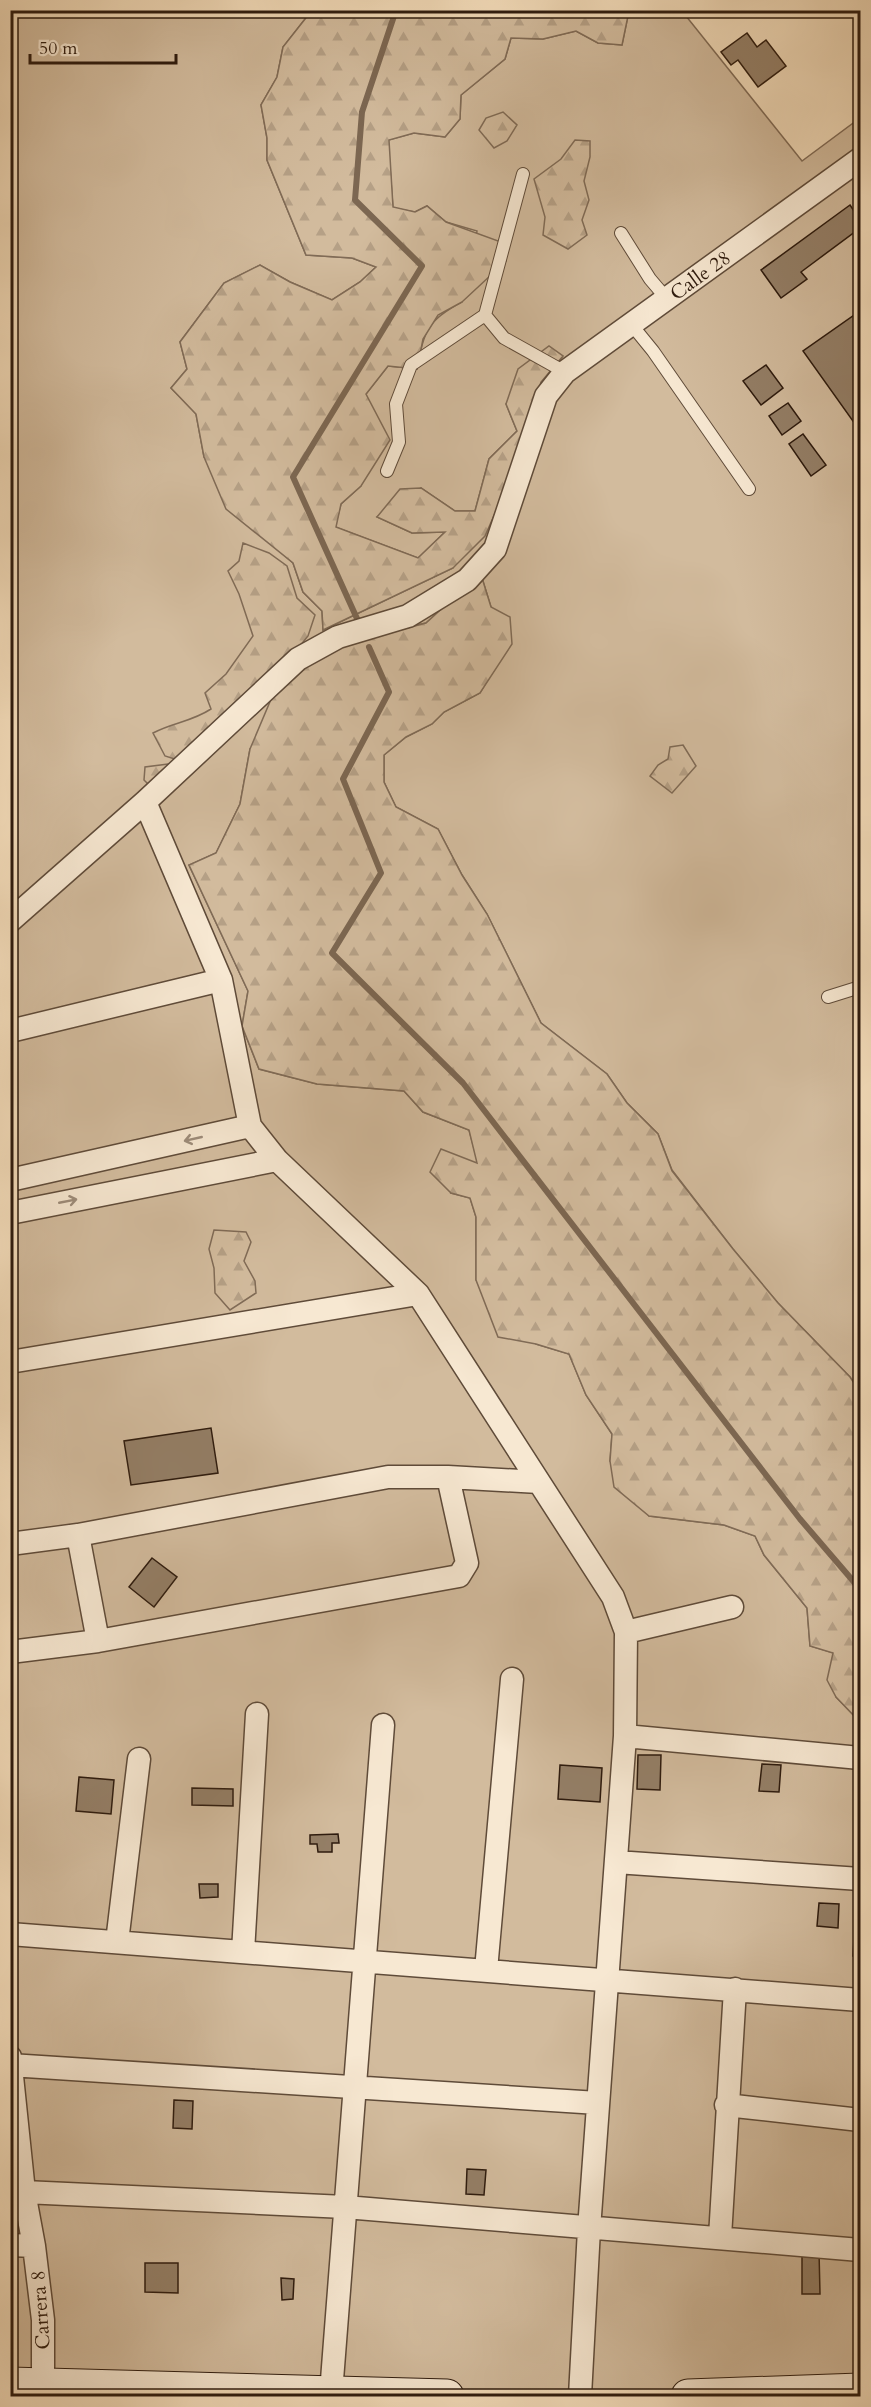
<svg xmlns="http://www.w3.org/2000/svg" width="871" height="2407" font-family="Cardo,serif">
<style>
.grass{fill:#d2bb9d;stroke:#806b56;stroke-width:1.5}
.forest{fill:url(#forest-firs);stroke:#806b56;stroke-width:1.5}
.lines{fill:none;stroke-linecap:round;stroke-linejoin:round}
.stream{stroke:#7c6752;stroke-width:6}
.building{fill:#947f67;stroke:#2e1b0e;stroke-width:1.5}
.lane-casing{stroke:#5f4b39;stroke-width:14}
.street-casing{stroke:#5f4b39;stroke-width:25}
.secondary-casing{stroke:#2e1b0e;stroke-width:35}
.lane{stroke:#f7e8d2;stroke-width:12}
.street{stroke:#f7e8d2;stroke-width:22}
.secondary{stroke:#f7e8d2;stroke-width:33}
.oneway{stroke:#9d8c7a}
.labels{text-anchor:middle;stroke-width:4.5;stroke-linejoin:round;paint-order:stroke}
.street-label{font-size:20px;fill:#2e1b0e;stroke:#f7e8d2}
</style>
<defs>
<pattern id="forest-firs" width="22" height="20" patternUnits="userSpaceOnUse" patternTransform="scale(1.5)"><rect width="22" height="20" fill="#d2bb9d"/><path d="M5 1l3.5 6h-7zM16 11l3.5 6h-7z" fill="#b5a086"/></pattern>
</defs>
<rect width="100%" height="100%" fill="#f3dcba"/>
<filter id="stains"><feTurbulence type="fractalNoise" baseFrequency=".00333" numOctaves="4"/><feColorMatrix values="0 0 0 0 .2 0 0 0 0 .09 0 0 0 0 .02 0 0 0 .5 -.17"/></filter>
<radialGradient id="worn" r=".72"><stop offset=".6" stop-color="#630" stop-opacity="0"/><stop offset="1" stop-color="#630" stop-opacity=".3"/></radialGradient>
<path class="grass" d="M11,11h297l1,3 -26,33 -6,30 -16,28 6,33v22l39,95 46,3 24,9 -16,15 -28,18 -42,-18 -30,-17 -36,18 -44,59 7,27 -16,19 25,26 8,43 73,92 16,14 10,29 19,19 1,19 130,-62 81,-157 7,-29 22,-26 -57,48 11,27 -28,28 -14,52h-20l-34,-23 -44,29 35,16 33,-1 -27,26 -83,-31 6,-23 20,-18 5,-92 22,-28 29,3c7,-38 10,-49 45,-67l15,-71 -31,-9 -19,-16 -12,6 -22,-4 -5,-68 26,-7 31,4 15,-18 1,-24 44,-36 6,-21 32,1 33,-8 22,12 24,2 7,-34h53l120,150 58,-43v1274l-10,-15 -72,-74 -45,-54 -61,-79 -14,-36 -31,-31 -20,-29 -66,-51 -54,-109 -25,-39 -24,-46 -42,-22 -12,-25v-27l22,-18 26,-13 12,-12 36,-19 13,-22 -2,-64 -9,-29 -21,13 -35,32 -24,5 -152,121 -10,55 -24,49 -27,12 59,126 -6,35 17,43 58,15 87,7 19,21 46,18 9,33 -27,30 19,5 6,19v63l60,64 33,10 17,41 26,39 -2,27 39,55 75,9 31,11 9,19 43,53 3,38 24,7 2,44 24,25v674h-849z"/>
<path class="forest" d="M308,11h321l-7,34 -24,-2 -22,-12 -33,8 -32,-1 -6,21 -44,36 -1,24 -15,18 -31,-4 -25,7 4,67 22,5 12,-6 19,16 55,20 5,19 -44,41 -24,13 -15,24 -6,30 -29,-3 -22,28 24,46 -29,46 -20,18 -5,23 82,31 27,-26 -33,1 -35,-16 23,-28 21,-1 34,23h20l14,-52 28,-28 -11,-27 12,-35 31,-23 14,10 -22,26 -26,86 -30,68 -32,32 -130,62 -1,-19 -19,-19 -10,-29 -67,-54 -22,-52 -8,-43 -25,-26 16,-19 -7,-27 44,-59 36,-18 30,17 42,18 28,-18 16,-15 -24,-9 -46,-3 -39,-95v-22l-6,-33 16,-28 6,-30 26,-33z
M503,112l14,13 -10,16 -13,7 -15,-18 7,-12z
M575,140l15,1v16l-6,24 5,19 -7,20 5,15 -19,14 -25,-14 2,-18 -11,-38 27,-20z
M243,543l26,10 18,13 10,32 18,17 -7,21 -18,22 -132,136 -14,-14 1,-13 39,-5 -19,-6 -12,-23c21,-11 38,-11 58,-24l-6,-16 21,-19 27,-38 -14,-42 -11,-23 11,-10z
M482,578l9,29 19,10 2,27 -32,49 -36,19 -12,12 -26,13 -22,18v27l12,25 42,22 24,46 25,39 54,109 66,51 20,29 31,31 14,37 61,78 45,54 72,74 10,15v330l-24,-25 -9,-17 6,-27 -23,-7 -3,-38 -43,-53 -9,-19 -31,-11 -75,-9 -35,-29 -4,-26 2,-27 -26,-39 -17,-41 -33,-10 -38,-7 -22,-57v-63l-6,-19 -19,-5 -21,-21 11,-23 36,14 -8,-33 -46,-18 -19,-21 -87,-7 -58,-15 -17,-43 6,-35 -59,-126 27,-12 24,-49 10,-55 22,-52 33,-32 37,-20 84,-22 35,-32z
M683,745l13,21 -24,27 -22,-17 8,-11 10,-6 2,-12z
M214,1230l32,2 5,10 -7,19 11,20 1,12 -26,17 -15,-17 -1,-25 -5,-19z"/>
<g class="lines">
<path class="stream" d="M359,623l-66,-146 129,-211 -67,-66 7,-88 34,-102
M369,647l20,45 -46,87 38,94 -49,80 131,130 337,436 60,70"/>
</g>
<path class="building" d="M747,33l10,14 9,-7 20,26 -28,21 -20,-27 -7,5 -10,-13z
M850,205l10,15v8l-59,44 6,7 -26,19 -20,-28z
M860,311v120l-57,-80z
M766,365l17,23 -22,17 -18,-24z
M788,403l13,18 -19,14 -13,-19z
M803,434l23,31 -15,11 -22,-32z
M211,1428l7,45 -87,12 -7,-44z
M152,1558l25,19 -23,30 -25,-20z
M638,1755h23l-1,35 -23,-1z
M762,1764l19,1 -2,27 -20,-1z
M560,1765l42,3 -2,34 -42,-3z
M79,1777l35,3 -3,34 -35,-3z
M192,1788l41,1v17l-41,-1z
M338,1834l1,9h-7v9h-14l-1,-8h-7v-9z
M199,1884h19v13l-18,1z
M819,1903l20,1 -1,24 -21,-2z
M854,1938h6v18h-7z
M174,2100l19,1 -1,28 -19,-1z
M467,2169l19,1 -2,25 -18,-1z
M819,2251l1,43h-18v-42z
M145,2263h33v30l-33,-1z
M281,2278l13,1 -1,20 -11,1z"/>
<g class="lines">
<g class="lane-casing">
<path id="lane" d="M10,12l9,-2
M523,174l-38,141 19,23 61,34
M621,233l29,46 17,20
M631,324l22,27 96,138
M387,471l12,-29 -3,-38 15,-39 74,-50
M828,997l32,-10"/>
</g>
<g class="street-casing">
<path id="street" d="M145,802l76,178 29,146 27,34 141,134 195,303 13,35 -1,104 -36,493 -9,167
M10,921l135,-119 153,-143 40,-22 70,-21 59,-36 28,-31 51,-153 19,-24 295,-213
M10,1031l211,-51
M10,1180l240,-54
M10,1213l267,-53
M10,1362l408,-68
M78,1535l20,106
M10,1544l68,-9 310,-58h60l91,5
M626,1632l106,-25
M10,1652l88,-11 361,-65 8,-13 -19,-86
M625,1736l235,22
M616,1862l244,17
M10,1934l850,66
M117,1942l22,-183
M243,1952l14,-238
M486,1970l26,-291
M10,2057l14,135 10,54 9,74v65
M10,2065l588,38
M726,2105l134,15
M24,2192l321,15 515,43
M720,2237l15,-248
M10,2245l24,1
M331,2393l52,-668"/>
</g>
<g class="secondary-casing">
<path id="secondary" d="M10,2384l437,12
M688,2396l172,-6"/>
</g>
<use href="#lane" class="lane"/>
<use href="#street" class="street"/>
<use href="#secondary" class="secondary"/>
</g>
<defs><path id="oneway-shaft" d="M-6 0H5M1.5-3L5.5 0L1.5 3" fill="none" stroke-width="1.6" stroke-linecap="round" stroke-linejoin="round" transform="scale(1.5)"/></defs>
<g class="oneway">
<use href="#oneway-shaft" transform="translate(193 1139) rotate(167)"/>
<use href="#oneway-shaft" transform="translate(68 1201) rotate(-11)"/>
</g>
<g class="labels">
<g class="street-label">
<text transform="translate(700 275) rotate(-36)" y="7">Calle 28</text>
<text transform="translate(40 2310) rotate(-94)" y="7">Carrera 8</text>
</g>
</g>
<rect width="871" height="2407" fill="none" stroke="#f3dcba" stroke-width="36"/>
<rect x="12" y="12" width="847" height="2383" fill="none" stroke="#2e1b0e" stroke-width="3"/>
<rect x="18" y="18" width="835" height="2371" fill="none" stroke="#2e1b0e" stroke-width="1.5"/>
<path d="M30 54v9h146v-9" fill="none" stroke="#2e1b0e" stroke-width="3"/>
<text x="39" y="54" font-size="18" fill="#2e1b0e" stroke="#f7e8d2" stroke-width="4.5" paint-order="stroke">50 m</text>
<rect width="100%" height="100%" filter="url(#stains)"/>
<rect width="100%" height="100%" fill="url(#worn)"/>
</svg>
